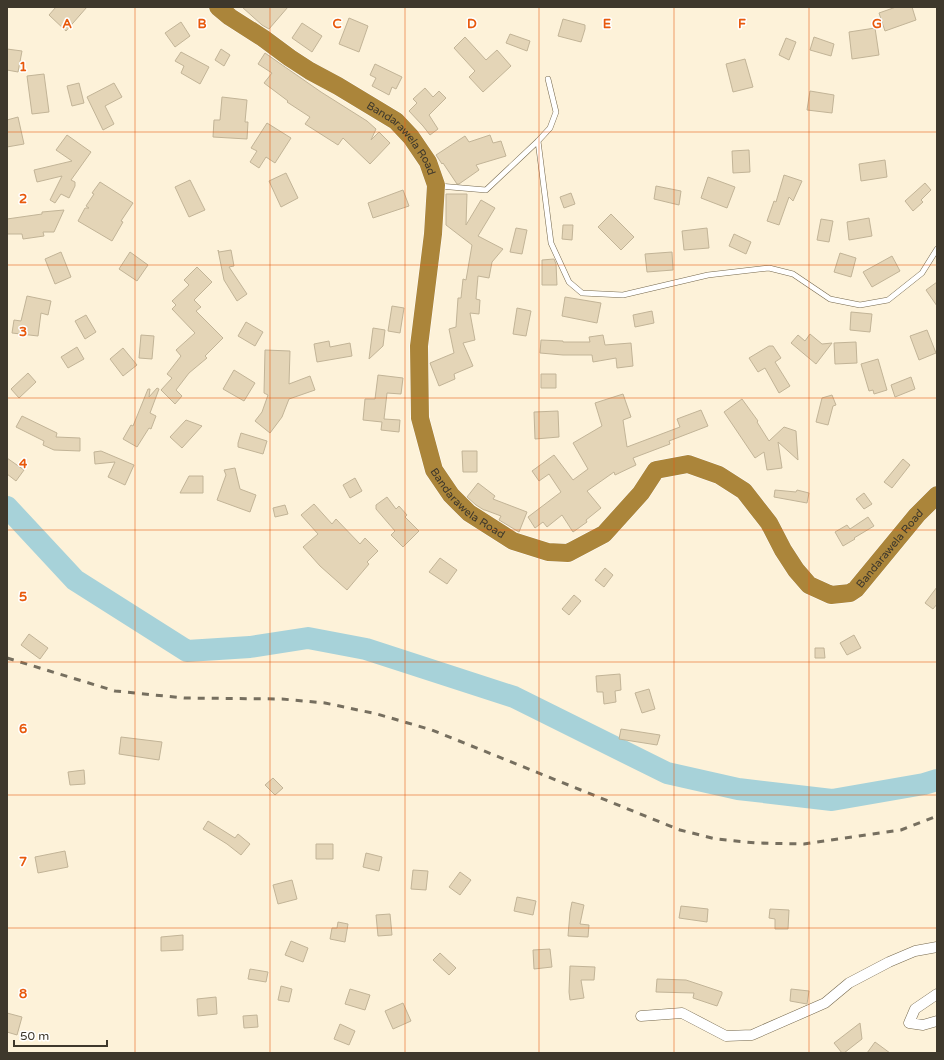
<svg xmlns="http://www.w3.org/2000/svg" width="944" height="1060" font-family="'Varela Round',sans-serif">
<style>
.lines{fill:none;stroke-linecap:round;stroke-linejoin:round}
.river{stroke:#a7d2d9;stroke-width:22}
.building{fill:#e4d5b7;stroke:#c2b497}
.lane-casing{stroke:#75684d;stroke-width:6}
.street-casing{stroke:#75684d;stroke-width:11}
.highway-casing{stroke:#fff;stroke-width:19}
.lane{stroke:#fff;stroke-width:5}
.street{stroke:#fff;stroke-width:10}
.highway{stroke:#ab853a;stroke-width:18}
.rail{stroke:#766f5f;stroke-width:3;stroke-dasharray:7 7;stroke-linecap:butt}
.grid{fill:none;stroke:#e8590c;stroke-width:1;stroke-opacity:0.55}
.labels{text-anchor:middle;stroke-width:3;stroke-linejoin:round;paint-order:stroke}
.street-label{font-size:11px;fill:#3e382c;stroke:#fff}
.grid-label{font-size:13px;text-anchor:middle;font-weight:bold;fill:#e8590c;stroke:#fff;stroke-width:3;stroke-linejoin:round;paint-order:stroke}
</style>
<rect width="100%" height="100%" fill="#fdf2d9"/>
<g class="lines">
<path class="river" d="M7,507l68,73 112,71 63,-4 58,-9 58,11 148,48 153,76 71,16 94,11 92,-16 13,-4"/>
</g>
<path class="building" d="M56,7h31l-21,24 -17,-16z
M242,7h46l-19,22 -7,-4z
M896,7h16l4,13 -31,11 -6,-18z
M349,18l19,8 -9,26 -20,-8z
M563,19l22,6v4l-4,13 -23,-6z
M181,22l9,14 -15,11 -10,-14z
M302,23l20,13 -10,16 -20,-14z
M875,28l4,27 -27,4 -3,-27z
M510,34l20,7 -3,10 -21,-8z
M465,37l21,23 11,-10 14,16 -28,26 -14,-15 6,-6 -21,-23z
M814,37l20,7 -3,12 -21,-6z
M786,38l10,4 -7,18 -10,-5z
M7,49l15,2 -4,21 -11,-2z
M221,49l9,6 -6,11 -9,-6z
M181,52l28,15 -9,17 -19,-11 3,-7 -9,-5z
M265,53l56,39 46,29 9,8 -5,11 8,-8 11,11 -20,21 -27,-26 -5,7 -33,-21 5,-7 -23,-15 1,-1 -24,-18 8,-10 -14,-9z
M745,59l8,28 -20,5 -7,-28z
M375,64l27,13 -6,12 -4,-2 -3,8 -17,-9 4,-8 -6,-3z
M44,74l5,38 -17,2 -5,-38z
M79,83l5,20 -12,3 -5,-20z
M114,83l8,14 -17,9 9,18 -11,6 -16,-33z
M425,88l8,9 6,-6 7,7 -17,17 9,14 -8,6 -7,-9 -14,-15 8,-8 -4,-4z
M810,91l24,4 -2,18 -25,-3z
M222,97l25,3 -2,22h3l-1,17 -34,-2 1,-17h6z
M18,117l6,27 -17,3v-27z
M267,123l24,15 -16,25 -9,-6 -7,11 -9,-6 7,-11 -6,-3z
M67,135l24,17 -20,28 4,2v4l-6,12 -8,-4 -6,9 -5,-3 12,-24 -25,6 -3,-12 38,-9 -16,-11z
M490,135l3,8 8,-2 5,15 -30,9 3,5 -20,14h-2l-14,-21 -1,1 -6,-9 29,-19 4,6z
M749,150l1,22 -17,1 -1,-22z
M885,160l2,17 -26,4 -2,-17z
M286,173l12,25 -17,9 -12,-26z
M784,175l18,6 -9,20 -4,-4 -10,28 -12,-4 7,-20 2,1z
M708,177l27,10 -8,21 -26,-10z
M190,180l15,30 -16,7 -14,-30z
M100,182l33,21 -12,18 2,1 -11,19 -34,-20 7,-13h4l-3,-2 8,-12 -2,-1z
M925,183l6,7 -10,10 2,2 -10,9 -8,-10z
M656,186l25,5 -2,14 -25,-6z
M403,190l6,16 -36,12 -5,-15z
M571,193l4,11 -11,4 -4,-11z
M446,194h21l-1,31 15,-25 14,8 -17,28 25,13 -11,13 -3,16 -11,-2 -2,23 4,1 -1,14 -9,-1 5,27 -12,3 10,23 -19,8 1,5 -16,7 -9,-23 24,-10 -5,-24 7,-2 2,-29h3l2,-19 3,1 6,-35 -26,-20z
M64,210l-10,22h-11l1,4 -21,3 -1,-5h-15v-15l35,-5v-2z
M611,214l23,23 -13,13 -23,-23z
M869,218l3,18 -23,4 -2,-18z
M821,219l12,2 -4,21 -12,-2z
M563,225h10l-1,15 -10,-1z
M516,228l11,2 -5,24 -12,-2z
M707,228l2,20 -25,2 -2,-19z
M734,234l17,8 -5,12 -17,-8z
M218,250l1,2 12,-2 3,16 -5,1 18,27 -10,7 -13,-21z
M61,252l10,25 -16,7 -10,-25z
M130,252l18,13 -11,16 -18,-12z
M672,252l1,18 -26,2 -2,-18z
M840,253l16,5 -5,19 -17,-5z
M892,256l8,15 -28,16 -9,-15z
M554,259l2,5 1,21h-15v-25z
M197,267l15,15 -18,18 7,7 -5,4 27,27 -18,18 2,2 -18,15 -13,17 6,6 -7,8 -14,-14 11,-12 -5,-4 14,-18 -5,-6 19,-17 -23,-24 4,-4 -4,-4 17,-16 -5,-5z
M937,282v24l-11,-16z
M27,296l24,5 -3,14 -7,-2 -3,23 -26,-3 2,-13 7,1z
M565,297l36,6 -4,20 -35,-7z
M392,306l12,2 -4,25 -12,-2z
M517,308l14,3 -5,25 -13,-2z
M652,311l2,12 -19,4 -2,-12z
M851,312l21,2 -2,18 -20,-2z
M86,315l10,17 -11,7 -10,-18z
M246,322l17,10 -8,14 -17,-10z
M373,328l12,2 -2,16 -14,13z
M927,330l9,23 -17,7 -9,-24z
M810,334l12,10 10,-1 -16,21 -25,-21 7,-8 7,6z
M141,335l13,1 -2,23 -13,-1z
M603,335l2,10 26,-2 2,23 -16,2 -1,-10 -23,4 -1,-7h-29l-23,-2 1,-13 22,1v1h27l-1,-5z
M329,341l1,6 20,-4 2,13 -35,6 -3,-18z
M856,342l1,21 -22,1 -1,-21z
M769,346h4l8,12 -6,4 15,24 -11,7 -14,-25 -7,4 -9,-14z
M77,347l7,12 -16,9 -7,-11z
M123,348l14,17 -14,11 -13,-17z
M265,350l25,1 -1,33 21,-8 5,14 -26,9 -7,18 -12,16 -15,-12 7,-9 6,-17 -4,-2z
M878,359l9,31 -13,4 -1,-4 -4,1 -8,-27z
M234,370l21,13 -11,18 -21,-12z
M28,373l8,9 -17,16 -8,-9z
M541,374h15v14h-15z
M378,375l25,3 -2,16 -14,-1 -3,26 16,1 -1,12 -18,-2 1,-8 -19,-2 2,-21h10z
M911,377l4,12 -20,8 -4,-12z
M157,388l2,1 -9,24 6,3 -5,13 -2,-1 -12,19 -14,-8 8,-14 2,1 15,-37h2l-1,8z
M623,394l8,23 -8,3 4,27 53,-20 -3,-8 24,-9 7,16 -39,15 1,3 -37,14 3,7 -21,10 -1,-3 -27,19 14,17 -15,12 1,2 -14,10 -11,-17 -15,12 -4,-5 -8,6 -7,-11 33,-25 -12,-18 -10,7 -7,-10 22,-16 19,25 15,-11 -15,-26 29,-17 -7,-23z
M832,395l4,10 -3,1 -5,19 -12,-3 6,-24z
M742,399l16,22 -1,1 12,19 15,-14 12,4 2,29 -20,-18 4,26 -15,2 -3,-18 -9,6 -31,-46z
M558,411l1,26 -24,2 -1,-27z
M22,416l35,17 -1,4 24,1v13l-26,-1 -11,-5 1,-4 -28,-14z
M186,420l16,6 -20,22 -12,-11z
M241,433l26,8 -4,13 -25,-7v-4z
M101,451l33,14 -9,20 -17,-8 7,-15 -20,2 -1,-12z
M462,451h15v21h-14z
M7,458l17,12 -8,11 -9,-7z
M903,459l7,6 -18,23 -8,-6z
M235,468l5,21 16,6 -6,17 -33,-12 9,-25 -2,-5z
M189,476h14v17h-23z
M355,478l7,13 -12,7 -7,-13z
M478,483l17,13 -2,3 34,13 -8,20 -20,-12 2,-4 -16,-6h-1l-8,-5 -9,-8z
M775,490l21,2 1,-2 12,3 -2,10 -33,-6z
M864,493l8,11 -8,5 -8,-10z
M387,497l9,12 3,-3 8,9 -2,2 14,14 -16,16 -12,-12 4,-4 -19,-22v-4z
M314,504l18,20 4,-5 24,25 5,-6 13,13 -11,11 2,2 -22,26 -27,-24 -17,-19 15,-13 -17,-19z
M285,505l3,9 -13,3 -2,-9z
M868,517l6,9 -20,12 1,1 -12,7 -8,-14 12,-7 3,4z
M440,558l17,12 -10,14 -18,-12z
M605,568l8,7 -9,12 -9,-7z
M937,587v17l-4,5 -8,-6z
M574,595l7,6 -12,14 -7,-6z
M29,634l19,14 -8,11 -19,-14z
M854,635l7,13 -14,7 -7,-12z
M815,648h9l1,10h-10z
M620,674l1,16 -6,1 1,11 -12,2 -1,-12h-6l-1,-16z
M649,689l6,20 -13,4 -7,-20z
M621,729l39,6 -3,10 -38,-6z
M121,737l41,5 -3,18 -40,-6z
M84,770l1,14 -15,1 -2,-13z
M273,778l10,10 -8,7 -10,-10z
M208,821l27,17 3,-4 12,10 -9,11 -14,-11 -24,-15z
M316,844h17v15h-17z
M65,851l3,16 -30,6 -3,-16z
M366,853l16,4 -3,14 -16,-4z
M413,870l15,1 -2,19 -15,-1z
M460,872l11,8 -11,15 -11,-8z
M292,880l5,19 -19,5 -5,-19z
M517,897l19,4 -3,14 -19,-4z
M572,902l12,3 -4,19 9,1 -1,12 -20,-1 2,-24z
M681,906l27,3 -1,13 -28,-4z
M770,909l19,1 -1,19h-13v-10l-6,-1z
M390,914l2,21 -14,1 -2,-21z
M338,922l10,2 -3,18 -15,-3 2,-11h5z
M183,935v15l-22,1v-14z
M291,941l17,7 -5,14 -18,-7z
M550,949l2,18 -18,2 -1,-19z
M440,953l16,15 -7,7 -16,-15z
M570,966l25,1 -1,13h-13l3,18 -14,2 -1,-8z
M250,969l18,3 -2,10 -18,-3z
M657,979l29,1 36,12v2l-5,12 -24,-8 1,-5 -38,-1z
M281,986l11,3 -3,13 -11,-2z
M350,989l20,6 -5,15 -20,-6z
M791,989l18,2 -2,13 -17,-3z
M216,997l1,17 -19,2 -1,-17z
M403,1003l8,18 -18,8 -8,-18z
M7,1013l15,4 -5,18 -10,-3z
M257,1015l1,12 -14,1 -1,-12z
M860,1023l2,16 -18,14h-2l-8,-10z
M340,1024l15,7 -6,14 -15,-6z
M875,1042l15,11h-23z"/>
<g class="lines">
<g class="lane-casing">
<path id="lane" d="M538,141l13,102 18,39 13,11 41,2 85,-20 61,-7 24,6 37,25 30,6 28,-5 34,-27 15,-24
M439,186l47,4 52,-49 12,-13 6,-16 -8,-33"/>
</g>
<g class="street-casing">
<path id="street" d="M937,994l-22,15 -6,14 14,2 14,-4
M641,1016l41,-3 44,23 26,-1 73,-32 24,-20 40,-21 26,-11 22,-4"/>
</g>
<g class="highway-casing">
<g id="highway">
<path id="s1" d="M218,7l12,10 33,21 27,20 20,13 28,15 58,35 15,16 17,25 8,23 -3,49 -14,112 1,72 14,52 17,25 18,18 44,28 35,11 20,1 36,-19 37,-41 15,-23 32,-6 31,11 25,16 25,32 14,27 13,20 13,15 22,10 19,-2 6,-4 61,-74 20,-20"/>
</g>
</g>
<use href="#lane" class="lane"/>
<use href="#street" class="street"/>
<use href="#highway" class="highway"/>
<path class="rail" d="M7,658l108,33 69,7 98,1 43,4 52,11 55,16 248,100 36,9 40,4 48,1 97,-14 36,-14"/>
</g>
<path class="grid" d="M135,7v1046M270,7v1046M405,7v1046M539,7v1046M674,7v1046M809,7v1046M7,132h930M7,265h930M7,398h930M7,530h930M7,662h930M7,795h930M7,928h930"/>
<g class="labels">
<g class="street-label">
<text dy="4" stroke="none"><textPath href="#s1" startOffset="228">Bandarawela Road</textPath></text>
<text dy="4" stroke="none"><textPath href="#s1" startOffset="624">Bandarawela Road</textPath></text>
<text dy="4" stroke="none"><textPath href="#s1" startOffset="1177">Bandarawela Road</textPath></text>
</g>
</g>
<g class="grid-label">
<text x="67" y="28">A</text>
<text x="202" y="28">B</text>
<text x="337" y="28">C</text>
<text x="472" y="28">D</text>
<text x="607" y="28">E</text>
<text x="742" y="28">F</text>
<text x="877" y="28">G</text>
<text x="23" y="71">1</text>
<text x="23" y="203">2</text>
<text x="23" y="336">3</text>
<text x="23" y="468">4</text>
<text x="23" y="601">5</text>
<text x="23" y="733">6</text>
<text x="23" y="866">7</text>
<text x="23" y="998">8</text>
</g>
<rect width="944" height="1060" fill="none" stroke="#3e382c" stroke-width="16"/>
<path d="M14 1040v6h93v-6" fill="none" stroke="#3e382c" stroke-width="2"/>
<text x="20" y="1040" font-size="12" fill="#3e382c" stroke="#ffffff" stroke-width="3" paint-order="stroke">50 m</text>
</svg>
